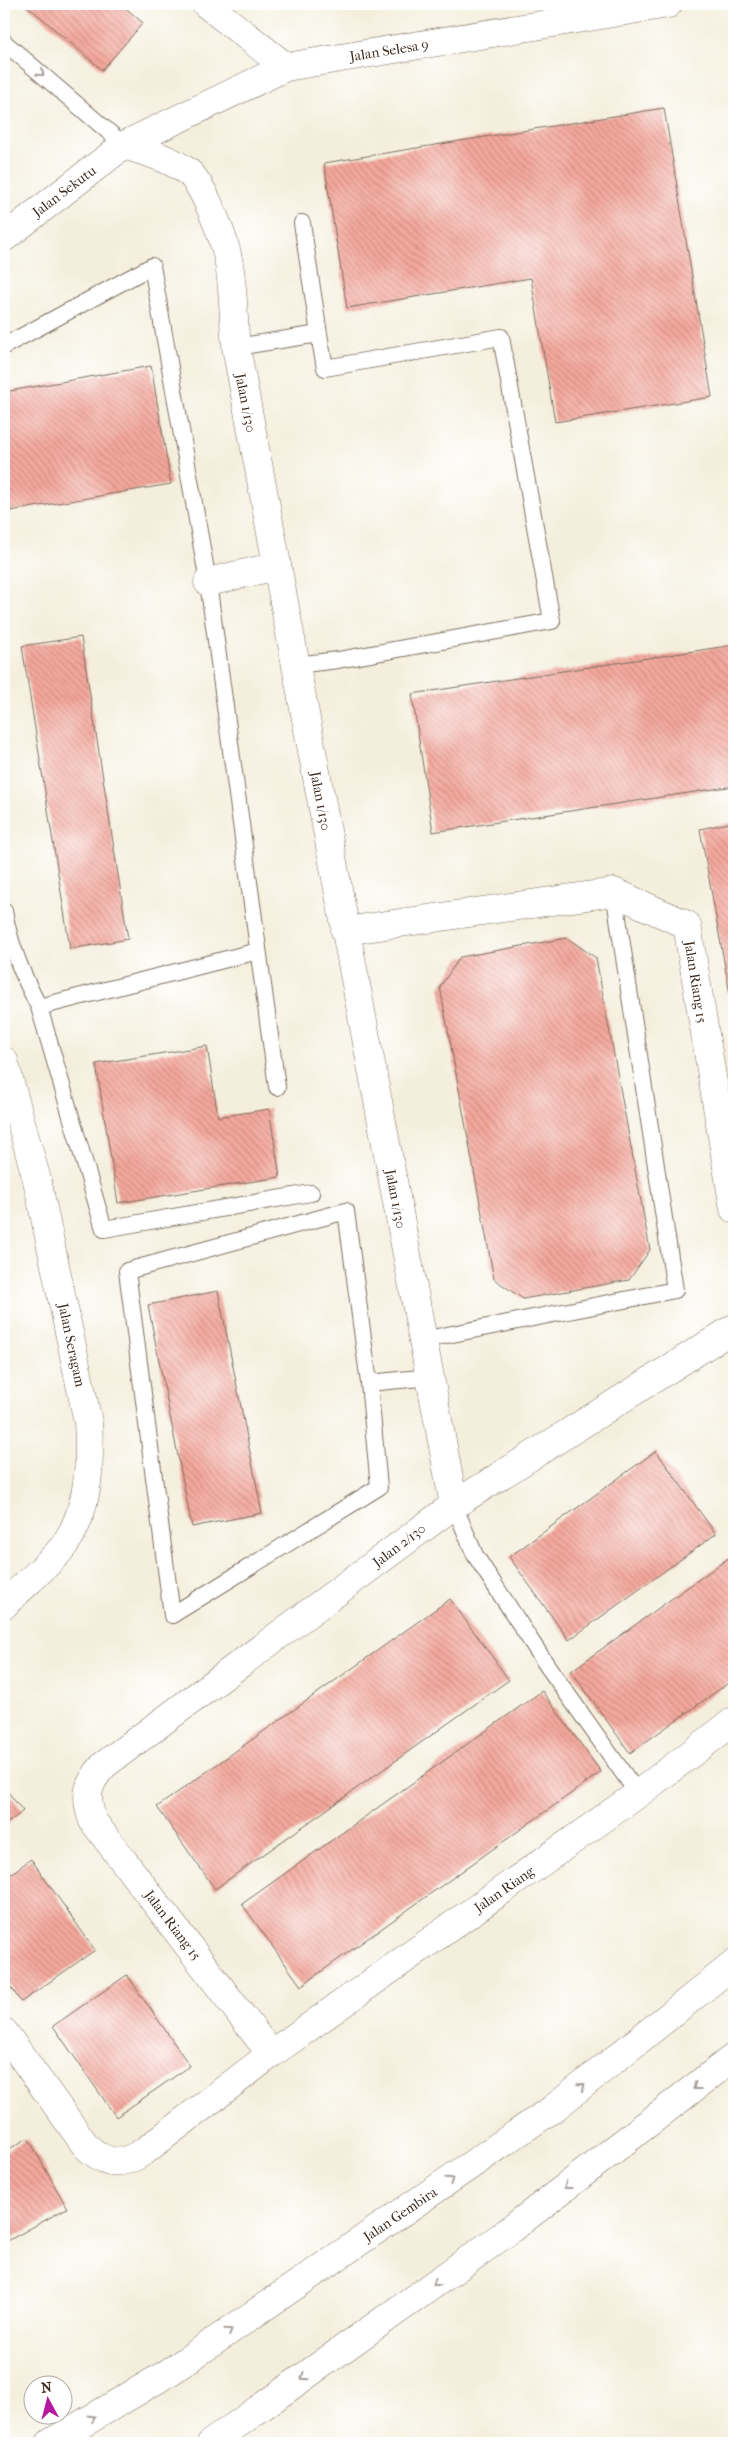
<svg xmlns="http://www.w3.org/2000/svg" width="738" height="2447" font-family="'IM FELL French Canon',serif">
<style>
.building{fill:url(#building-back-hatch)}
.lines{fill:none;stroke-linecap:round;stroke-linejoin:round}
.lane-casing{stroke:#7c6f61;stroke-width:18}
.street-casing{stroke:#7c6f61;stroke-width:29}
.secondary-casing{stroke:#7c6f61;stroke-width:29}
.lane{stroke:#fff;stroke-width:16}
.street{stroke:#fff;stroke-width:28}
.secondary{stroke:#fff;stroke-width:28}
.oneway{stroke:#a79f9a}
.labels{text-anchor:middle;stroke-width:4;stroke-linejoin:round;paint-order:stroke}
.street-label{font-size:14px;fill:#3b2a1e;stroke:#fff}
</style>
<defs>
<pattern id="building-back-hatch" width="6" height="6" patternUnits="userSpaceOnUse" patternTransform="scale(1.25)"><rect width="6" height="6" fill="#f5a89d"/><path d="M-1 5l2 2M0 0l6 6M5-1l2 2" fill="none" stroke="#c8897f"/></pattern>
</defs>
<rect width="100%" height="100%" fill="#fff"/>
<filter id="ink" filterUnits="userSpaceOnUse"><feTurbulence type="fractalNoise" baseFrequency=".02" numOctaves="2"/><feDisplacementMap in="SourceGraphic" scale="10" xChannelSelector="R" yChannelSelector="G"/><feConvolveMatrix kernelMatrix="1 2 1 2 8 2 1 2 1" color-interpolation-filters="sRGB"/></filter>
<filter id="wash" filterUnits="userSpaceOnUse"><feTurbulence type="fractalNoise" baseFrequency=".0096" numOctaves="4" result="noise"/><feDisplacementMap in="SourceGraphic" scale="20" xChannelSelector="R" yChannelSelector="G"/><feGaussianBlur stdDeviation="1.12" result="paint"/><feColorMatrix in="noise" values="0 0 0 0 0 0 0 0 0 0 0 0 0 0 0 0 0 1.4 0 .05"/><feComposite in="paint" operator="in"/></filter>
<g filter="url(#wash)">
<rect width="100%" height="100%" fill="#f4efdd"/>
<g id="blocks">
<path class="building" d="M25,4h96l22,19 -41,47z
M664,108l48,289 -157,25 -24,-144 -184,30 -23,-145z
M151,366l20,118 -167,28v-120z
M81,637l47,302 -58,10 -48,-303z
M734,645v141l-301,46 -21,-138z
M734,822v189h-1l-33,-182z
M567,938l29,20 54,292 -21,30 -106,19 -29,-20 -54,-292 20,-30z
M207,1046l11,71 51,-8 11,68 -162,26 -22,-139z
M218,1291l44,222 -70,14 -44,-222z
M656,1451l60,83 -147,106 -60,-83z
M734,1554v125l-104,74 -59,-82z
M450,1599l59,81 -294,209 -58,-82z
M542,1691l59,81 -300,214 -59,-82z
M4,1787l19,24 -19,15z
M31,1859l64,91 -74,52 -17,-25v-98z
M127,1975l63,91 -74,51 -63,-91z
M28,2138l39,70 -63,35v-91z"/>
</g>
</g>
<g filter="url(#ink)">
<use href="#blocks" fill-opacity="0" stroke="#7c6f61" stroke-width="1"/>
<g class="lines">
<g class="lane-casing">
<path id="lane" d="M4,42l120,103
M302,223l17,111
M4,346l148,-80 56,316 69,505
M236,347l83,-13 6,34 176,-31 51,284 -214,39 -42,5
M4,911c6,35 19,65 35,96l65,222 207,-36
M39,1007l219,-56
M346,1211l23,172 10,104 -207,128 -45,-344z
M422,1340l253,-50 -61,-398
M369,1383l61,-6
M454,1505l21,50 71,109 92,130"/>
</g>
<g class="street-casing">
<path id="street" d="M206,4l80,63
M124,145c23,7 45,13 64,27 16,13 36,66 40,87 6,28 5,59 8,88l218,1158
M4,238l120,-93 162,-78 382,-63
M208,582l69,-16
M345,931l269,-39 73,33 47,284
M4,1061l33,119 51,242c3,44 1,97 -31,132 -17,18 -36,34 -53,51
M4,2032l82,114c20,19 36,21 60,4l125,-96 367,-260 96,-73
M271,2054l-178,-233c-9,-25 -6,-37 11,-56l350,-260 280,-177"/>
</g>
<g class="secondary-casing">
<path id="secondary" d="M50,2443l118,-70 386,-265 180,-144
M211,2443l295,-210 228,-176"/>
</g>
<use href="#lane" class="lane"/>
<use href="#street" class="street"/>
<use href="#secondary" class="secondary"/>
</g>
<defs><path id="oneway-chevron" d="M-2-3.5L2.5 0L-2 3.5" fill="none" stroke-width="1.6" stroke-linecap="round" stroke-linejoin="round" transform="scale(1.25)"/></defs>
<g class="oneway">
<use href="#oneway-chevron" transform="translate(41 73) rotate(41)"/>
<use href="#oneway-chevron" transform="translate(582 2086) rotate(-39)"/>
<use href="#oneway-chevron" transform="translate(696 2087) rotate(142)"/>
<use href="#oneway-chevron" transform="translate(450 2180) rotate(-34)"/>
<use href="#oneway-chevron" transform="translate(567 2186) rotate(142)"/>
<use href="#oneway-chevron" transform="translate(436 2283) rotate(145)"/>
<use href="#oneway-chevron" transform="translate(229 2331) rotate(-34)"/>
<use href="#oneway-chevron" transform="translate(304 2377) rotate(145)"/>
<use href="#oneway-chevron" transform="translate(92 2418) rotate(-31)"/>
</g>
</g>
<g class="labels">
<g class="street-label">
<text transform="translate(389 50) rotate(-9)" y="5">Jalan Selesa 9</text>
<text transform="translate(64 191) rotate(-37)" y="5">Jalan Sekutu</text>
<text transform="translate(246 403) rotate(79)" y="5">Jalan 1/130</text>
<text transform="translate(321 801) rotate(79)" y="5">Jalan 1/130</text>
<text transform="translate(696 982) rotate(81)" y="5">Jalan Riang 15</text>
<text transform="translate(396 1199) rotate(79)" y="5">Jalan 1/130</text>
<text transform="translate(72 1345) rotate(78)" y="5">Jalan Seragam</text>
<text transform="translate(399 1545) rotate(-37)" y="5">Jalan 2/130</text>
<text transform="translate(504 1889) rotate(-35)" y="5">Jalan Riang</text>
<text transform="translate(173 1925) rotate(53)" y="5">Jalan Riang 15</text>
<text transform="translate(400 2214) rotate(-34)" y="5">Jalan Gembira</text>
</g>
</g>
<rect width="738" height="2447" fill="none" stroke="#fff" stroke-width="20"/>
<g transform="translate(48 2400) rotate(353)"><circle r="24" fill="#ffffff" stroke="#b1aaa5"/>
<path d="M0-4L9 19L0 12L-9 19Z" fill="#b5179e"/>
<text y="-8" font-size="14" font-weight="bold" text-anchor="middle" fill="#3b2a1e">N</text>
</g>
</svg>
